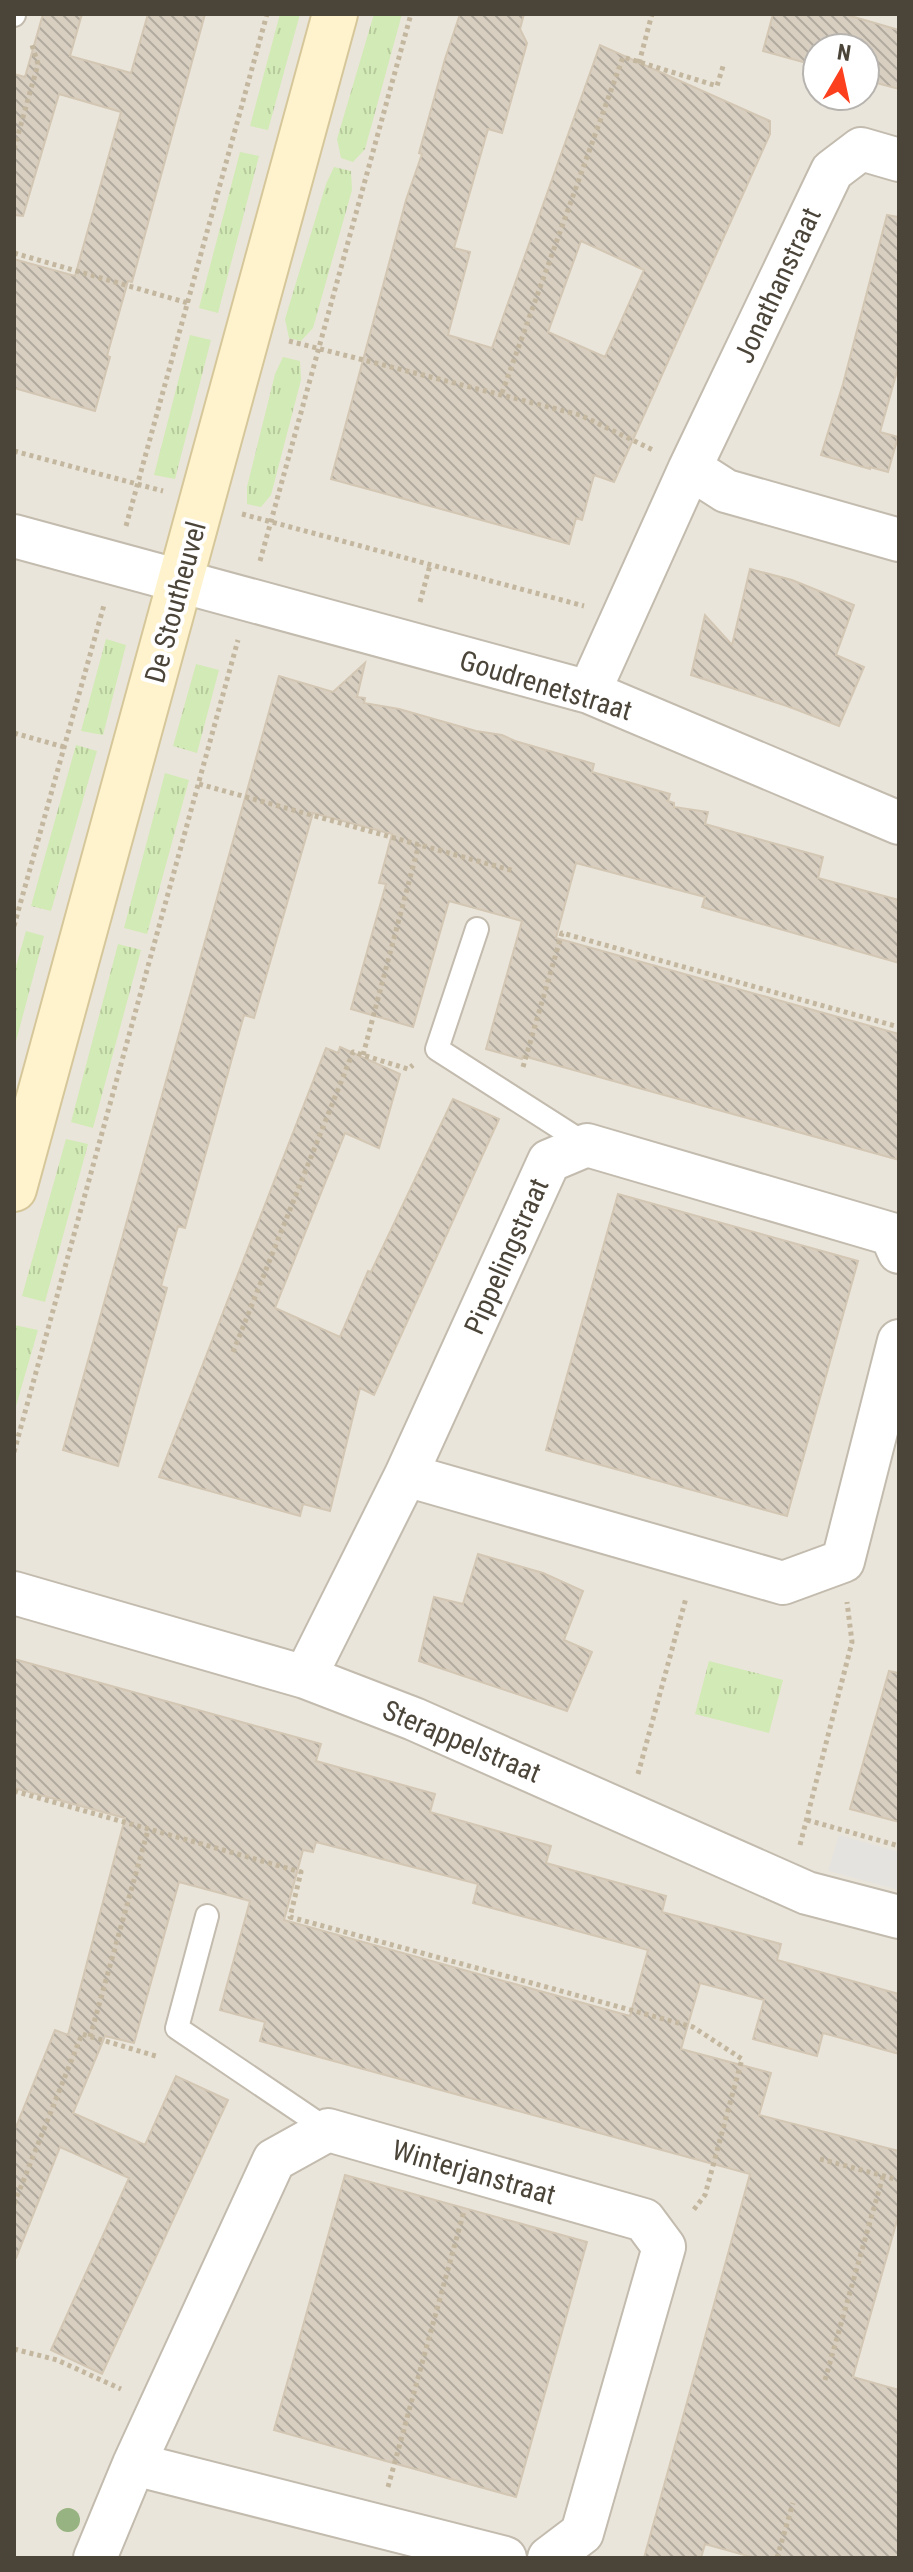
<svg xmlns="http://www.w3.org/2000/svg" width="913" height="2572" font-family="'Roboto Condensed',sans-serif">
<style>
.residential{fill:#eae5da;fill-rule:evenodd}
.grass{fill:url(#grass-tufts)}
.parking{fill:#e5e3e0}
.building{fill:url(#building-back-hatch);stroke:#d3c7b4;stroke-width:2;fill-rule:evenodd}
.lines{fill:none;stroke-linecap:round;stroke-linejoin:round}
.lane-casing{stroke:#c2bbae;stroke-width:26}
.street-casing{stroke:#c2bbae;stroke-width:46}
.secondary-casing{stroke:#d6c79b;stroke-width:48}
.path{stroke:#c4b79f;stroke-width:5;stroke-dasharray:4 4;stroke-linecap:butt}
.lane{stroke:#fff;stroke-width:22}
.street{stroke:#fff;stroke-width:42}
.secondary{stroke:#fff3cd;stroke-width:44}
.tree{fill:#97b381}
.labels{text-anchor:middle;stroke-width:8;stroke-linejoin:round;paint-order:stroke}
.street-label{font-size:28px;fill:#4b4439;stroke:#fff}
</style>
<defs>
<pattern id="grass-tufts" width="24" height="20" patternUnits="userSpaceOnUse" patternTransform="scale(2)"><rect width="24" height="20" fill="#d2eab5"/><path d="M3 7l-1-3M5 7V3M7 7l1-3M15 17l-1-3M17 17v-4M19 17l1-3" fill="none" stroke="#b6ca9c"/></pattern>
<pattern id="building-back-hatch" width="6" height="6" patternUnits="userSpaceOnUse" patternTransform="scale(2)"><rect width="6" height="6" fill="#d8cfc1"/><path d="M-1 5l2 2M0 0l6 6M5-1l2 2" fill="none" stroke="#b1aa9e"/></pattern>
</defs>
<rect width="100%" height="100%" fill="#f6f3ec"/>
<path class="residential" d="M14,14h885v2544h-885zM817,48h48v48h-48z"/>
<path class="grass" d="M280,14h20l-32,116 -18,-4z
M374,14h28l-37,135 -12,13 -12,-4 -4,-19z
M240,152l19,4 -41,157 -19,-5z
M334,167l17,4 1,19 -39,138 -12,13 -12,-3 -4,-19 41,-135z
M190,335l21,5 -36,139 -21,-4z
M283,357l17,4 1,19 -30,115 -10,12 -14,-3v-17l28,-113z
M106,639l20,6 -23,90 -22,-4z
M196,664l23,6 -22,83 -24,-7z
M76,745l21,6 -46,160 -20,-5z
M165,773l24,7 -42,154 -23,-6z
M26,931l18,5 -30,113v-76z
M118,944l23,6 -48,178 -22,-6z
M66,1139l22,5 -43,158 -23,-6z
M14,1325l24,5 -24,83z
M709,1661l74,19 -14,53 -74,-19z"/>
<path class="parking" d="M839,1835l60,17v38l-71,-19z"/>
<path class="building" d="M43,14h39l-12,42 61,17 17,-59h57l-73,268 -4,-1 -21,75 3,1 -15,54 -81,-23v-129l61,17 46,-164 -62,-18 -36,122 -9,-1v-141l11,3z
M460,14h64l-4,15 7,14 -25,90 -14,-4 -34,119 16,4 -22,83 44,13 108,-303 170,76v13l-156,348 -20,-7 -12,45 -6,-2 -7,26 -238,-65 75,-279 16,-46 -3,-1 26,-94zM581,241l63,29 -39,87 -57,-25z
M773,14h71l55,16v59l-34,-9v-32h-48v18l-54,-15z
M887,215l12,2v147l-19,68 18,5 -10,35 -18,-5v2l-49,-14 22,-71z
M750,569l42,11 62,25 -18,50 28,12 -25,59 -52,-20 -96,-31 14,-60 27,30z
M365,663l-8,34 8,1 -1,5 35,6 77,22 26,4 13,6 79,23 -2,8 78,22 -2,7 6,2v4l34,5 -3,12 118,33 -5,21 81,22v63l-197,-56 3,-10 -129,-34 -20,75 343,96v126l-376,-104 -1,3 -36,-10 36,-128 -73,-20 -36,126 -62,-18 35,-125 -7,-1 13,-49 -79,-21 -59,205 -10,-3 -59,213 -7,-2 -17,60 6,2 -49,178 -55,-16 216,-774 54,16z
M340,1047l60,27 -21,74 -34,-15 -70,175 65,29 28,-66 3,1 82,-173 46,20 -125,276 -14,-7 -30,123 -27,-7 -3,12 -141,-39 167,-429 12,5z
M618,1194l240,67 -71,255 -241,-66z
M478,1554l65,19 40,18 -19,49 28,12 -25,59 -148,-50 15,-64 29,7z
M14,1659l307,85 -5,17 119,33 -5,18 121,34 -5,17 120,33 -4,16 119,32 -4,16 122,34v60l-76,-21 -6,23 -64,-17 11,-39 -64,-17 -19,66 90,24 -12,42 140,36v62l-46,164 46,13v168h-144l-50,-14 -4,14h-57l106,-384 -490,-133 5,-19 -45,-12 30,-109 -71,-19 -45,161 -29,-7 -32,77 72,32 31,-69 52,24 -126,274 -51,-24 78,-172 -69,-31 -44,111h-2v-126l41,-102 13,5 57,-217 -111,-30zM316,1842l162,42 -5,19 175,47 -18,66 -346,-96 19,-70 10,2z
M889,1671l10,2v149l-49,-13z
M345,2175l242,67 -71,255 -242,-67z"/>
<g class="lines">
<g class="lane-casing">
<path id="lane" d="M14,15v-1
M477,929l-40,120 150,96
M207,1916l-30,112 151,102"/>
</g>
<g class="street-casing">
<path id="street" d="M690,468l36,23 173,49
M14,536l575,156 310,131
M589,692l101,-224 142,-297 29,-22 38,11
M406,1475l377,108 60,-22 56,-220
M14,1593l291,84 109,42 393,174 92,24
M305,1677l101,-202 143,-314 38,-16 304,89 8,18
M134,2464l371,94
M95,2558l39,-94 140,-304 54,-30 316,90 20,27 -82,286 -33,25"/>
</g>
<g class="secondary-casing">
<path id="secondary" d="M14,1189l321,-1175"/>
</g>
<path class="path" d="M639,63l13,-49
M14,149l24,-85 -7,-22
M14,253l174,50
M289,341l291,74 73,35
M502,393l121,-336 94,29 7,-23
M14,451l149,40
M242,514l342,92
M126,526l141,-512
M260,561l151,-547
M420,602l10,-37
M14,733l50,14
M199,784l315,87
M14,926l90,-321
M363,1055l56,-211
M523,1067l39,-134 337,94
M233,1352l120,-300 55,17 5,-4
M14,1452l224,-812
M638,1774l48,-176
M14,1791l287,81 -11,45 403,110 49,32 -37,136 -13,17
M807,1820l92,26
M800,1845l52,-203 -5,-40
M90,2037l58,-207
M820,2159l79,21
M14,2204l68,-170 77,23
M14,2349l43,11 64,29
M825,2380l58,-204
M388,2487l76,-276
M777,2558l16,-55"/>
<use href="#lane" class="lane"/>
<use href="#street" class="street"/>
<use href="#secondary" class="secondary"/>
</g>
<circle class="tree" cx="68" cy="2520" r="12"/>
<g class="labels">
<g class="street-label">
<text transform="translate(777 285) rotate(-65)" y="10">Jonathanstraat</text>
<text transform="translate(175 602) rotate(-75)" y="10">De Stoutheuvel</text>
<text transform="translate(546 685) rotate(17)" y="10">Goudrenetstraat</text>
<text transform="translate(506 1256) rotate(-66)" y="10">Pippelingstraat</text>
<text transform="translate(462 1741) rotate(23)" y="10">Sterappelstraat</text>
<text transform="translate(474 2172) rotate(16)" y="10">Winterjanstraat</text>
</g>
</g>
<rect width="913" height="2572" fill="none" stroke="#4b4439" stroke-width="32"/>
<g transform="translate(841 72) rotate(9)"><circle r="38" fill="#ffffff" stroke="#b7b4b0" stroke-width="2"/>
<path d="M0-6L14 30L0 20L-14 30Z" fill="#fc3f1d"/>
<text y="-12" font-size="22" font-weight="bold" text-anchor="middle" fill="#4b4439">N</text>
</g>
</svg>
